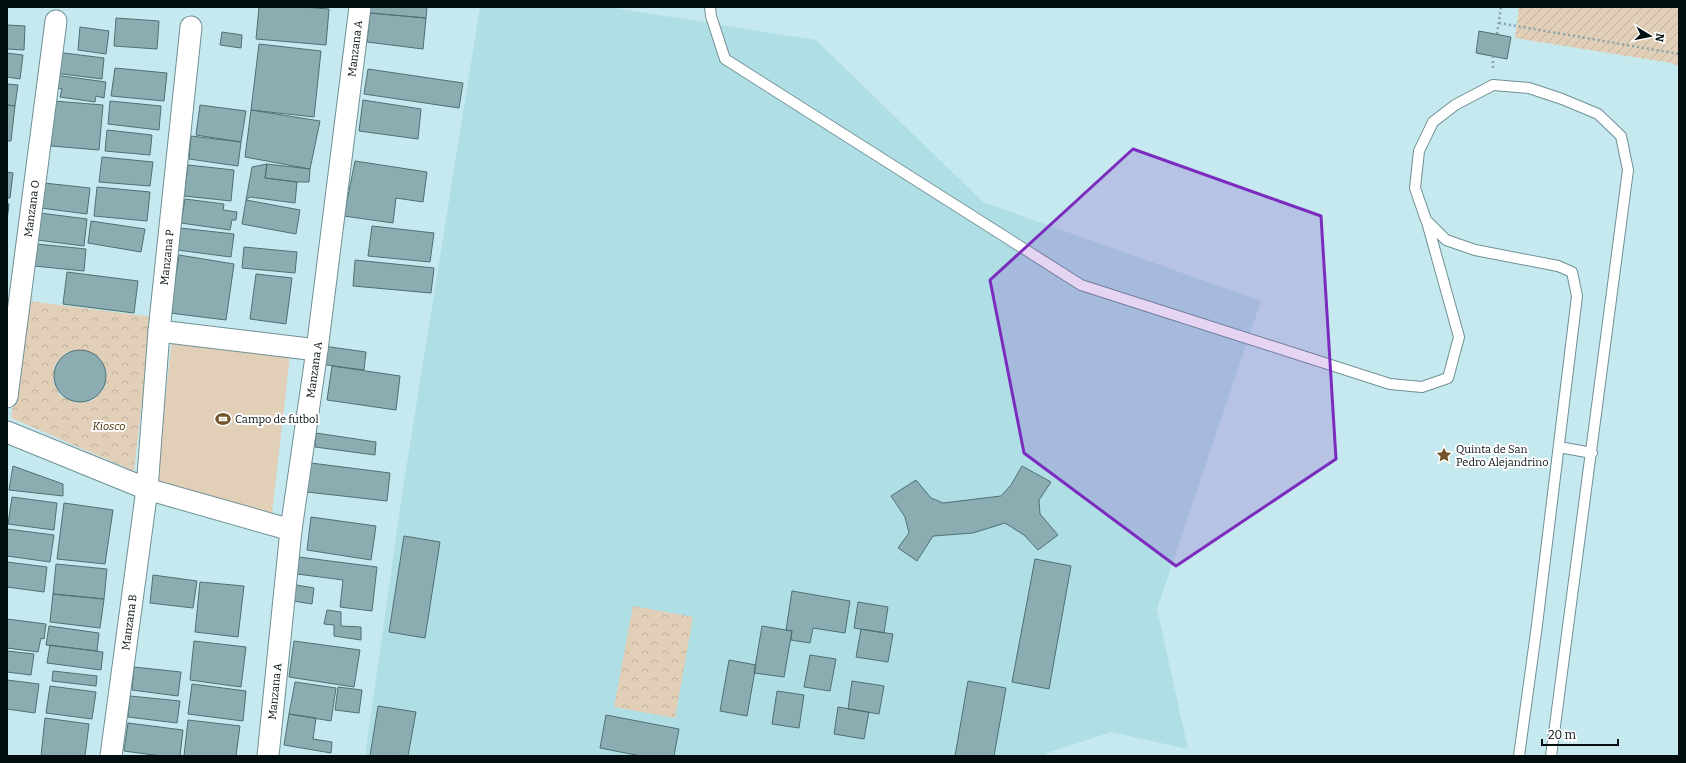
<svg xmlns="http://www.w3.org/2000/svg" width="1686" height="763" font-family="Bitter,serif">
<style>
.built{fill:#b0dee5}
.grass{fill:#e1cfb7}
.forest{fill:url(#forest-crowns);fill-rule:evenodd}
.garden{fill:url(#garden-furrows)}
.building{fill:#8badb2;stroke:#4f6f74}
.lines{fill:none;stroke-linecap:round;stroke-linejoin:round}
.lane-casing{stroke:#6f9095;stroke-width:12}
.street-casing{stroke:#6f9095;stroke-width:23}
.path{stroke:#87a3a7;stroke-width:2.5;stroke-dasharray:2 3;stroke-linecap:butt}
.lane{stroke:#fff;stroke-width:10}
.street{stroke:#fff;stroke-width:21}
.marked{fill:#7b2cbf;fill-opacity:0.2;stroke:#7b2cbf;stroke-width:3;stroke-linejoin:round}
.labels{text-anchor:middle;stroke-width:4;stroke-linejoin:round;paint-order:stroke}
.street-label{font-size:11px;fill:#030e10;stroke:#fff}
.poi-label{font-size:11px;fill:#030e10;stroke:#fff;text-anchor:start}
.park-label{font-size:11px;font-style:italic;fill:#482f00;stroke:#fff}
</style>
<defs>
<pattern id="forest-crowns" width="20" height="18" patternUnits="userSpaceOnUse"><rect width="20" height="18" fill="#e1cfb7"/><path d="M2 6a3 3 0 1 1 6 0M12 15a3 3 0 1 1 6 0" fill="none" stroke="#bfb19c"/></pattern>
<pattern id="garden-furrows" width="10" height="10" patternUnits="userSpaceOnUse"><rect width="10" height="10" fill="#e1cfb7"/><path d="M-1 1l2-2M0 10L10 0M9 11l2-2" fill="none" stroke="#bfb19c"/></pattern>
</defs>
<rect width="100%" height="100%" fill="#c5e9ee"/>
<path class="built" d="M480,7h129l207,33 167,162 278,99 -104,308 31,140 -77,-17 -64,21 -2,3h-680l38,-268z"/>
<path class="grass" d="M172,339l118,16 -18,159 -116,-30z"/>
<path class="forest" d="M29,301l123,16 -18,154 -123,-53zM84,350l15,7 8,15 -3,17 -12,12 -16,2 -16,-7 -7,-15 2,-17 12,-12z
M633,606l60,11 -18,101 -61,-11z"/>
<path class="garden" d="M1519,7h160v59l-8,-3 -156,-25z"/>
<path class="building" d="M259,7h44l26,2 -3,36 -70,-6z
M370,7h57l-1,11 -56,-5z
M370,13l56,5 -3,31 -56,-7z
M116,18l43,3 -2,28 -43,-3z
M7,25l18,1 -1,24 -17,-1z
M80,27l29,4 -3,23 -28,-4z
M1479,31l32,6 -4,22 -31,-6z
M222,32l20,3 -1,13 -21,-3z
M259,44l62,7 -7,66 -63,-7z
M56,52l48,6 -2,21 -48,-6z
M7,53l16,2 -3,24 -13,-2z
M115,68l52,5 -3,28 -53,-5z
M368,69l95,14 -4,25 -95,-14z
M55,75l51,7 -2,16 -8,-2 -1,6 -35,-5 2,-8 -8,-1z
M7,84l11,1 -3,21 -8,-1z
M363,100l58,9 -3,30 -59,-8z
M54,101l49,4 -4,45 -48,-4z
M110,101l51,5 -2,24 -51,-6z
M7,105l8,1 -4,35h-4z
M200,105l46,6 -5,31 -45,-7z
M251,110l69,11 -10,48 -65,-12z
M107,130l45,5 -2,20 -45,-4z
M191,136l50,6 -3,24 -49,-7z
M102,157l51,5 -3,24 -51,-4z
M355,161l72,11 -4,30 -27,-4 -3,25 -49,-7z
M267,164l43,5 -1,13h-12l-32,-4z
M267,164l-2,14 32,4 -2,21 -45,-6 -4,3 6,-33z
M188,165l46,5 -3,31 -47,-5z
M7,172l6,1 -3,25h-3z
M44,183l46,5 -3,26 -46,-6z
M97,187l53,5 -3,29 -53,-5z
M185,199l39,5 -1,6 14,2 -1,8h-4l-2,10 -49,-7z
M246,200l54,10 -4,24 -54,-10z
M7,204h2l-2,17z
M40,213l47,6 -3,27 -47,-6z
M91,221l54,8 -4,23 -53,-9z
M372,226l62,7 -4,29 -62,-6z
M180,228l54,6 -3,23 -54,-7z
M37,244l49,5 -2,22 -50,-5z
M244,247l53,5 -2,21 -53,-5z
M179,255l55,9 -8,56 -56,-7z
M355,260l79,8 -3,25 -78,-7z
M67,272l71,9 -4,32 -71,-9z
M256,274l36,4 -6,46 -36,-5z
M323,346l43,6 -2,18 -44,-6z
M54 376a26 26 0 1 1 52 0a26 26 0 1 1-52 0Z
M332,366l68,10 -4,34 -69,-10z
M316,433l60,9 -1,13 -60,-8z
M311,463l79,10 -3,28 -80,-9z
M13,466l50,18v12l-54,-6z
M1022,466l29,16 -12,18 1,14 18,21 -20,15 -14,-15 -19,-12 -32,10 -40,3 -16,25 -19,-13 11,-15 -4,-16 -14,-21 25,-16 15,18 12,5 58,-7 10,-11z
M12,497l45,6 -3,27 -46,-6z
M64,503l49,7 -8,54 -48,-5z
M311,517l65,9 -5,34 -64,-10z
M7,529l47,6 -4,27 -43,-6z
M404,536l36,6 -15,96 -36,-6z
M299,557l78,10 -5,44 -32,-4 3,-27 -46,-6z
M1035,559l36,7 -22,123 -37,-7z
M7,562l40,5 -3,25 -37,-5z
M56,564l51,5 -3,30 -51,-5z
M153,575l44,6 -4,27 -43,-5z
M200,582l44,4 -6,51 -43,-5z
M296,585l18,3 -2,16 -19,-3z
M792,591l58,10 -5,32 -32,-5 -3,15 -19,-3 1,-9 -6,-1z
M53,594l51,5 -4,29 -50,-6z
M858,602l30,5 -4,26 -30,-5z
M327,610l14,2v14l20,1v13l-27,-4v-11l-10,-1z
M7,619l39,5 -2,15 -3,-1 -3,14 -31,-4z
M49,626l50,7 -2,18 -51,-6z
M762,626l30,5 -8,46 -30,-4z
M861,629l32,5 -5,28 -32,-5z
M194,641l52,6 -5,40 -51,-7z
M294,641l66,9 -6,37 -65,-10z
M50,645l53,7 -2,18 -54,-7z
M7,651l27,3 -3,21 -24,-3z
M810,655l26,4 -6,32 -26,-4z
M729,660l27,5 -9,51 -27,-5z
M134,667l47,5 -3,24 -46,-6z
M53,671l44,5 -1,10 -44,-5z
M7,680l32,4 -4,29 -28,-4z
M852,681l32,5 -5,28 -31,-5z
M968,681l38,7 -12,68h-39z
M295,682l41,6 -5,33 -42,-7z
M192,684l54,7 -3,30 -55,-7z
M50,686l46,6 -4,27 -46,-6z
M338,687l24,3 -3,23 -24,-3z
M777,691l27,4 -5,33 -27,-4z
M130,696l50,5 -3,22 -49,-6z
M378,706l38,6 -8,44h-38z
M838,707l31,5 -5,27 -30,-5z
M289,714l27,4 -3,21 19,3 -1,11 -47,-8z
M606,715l73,14 -5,27h-33l-41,-8z
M45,718l44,6 -4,32h-44z
M188,720l52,6 -4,30h-52z
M128,723l55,7 -3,26h-19l-37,-5z"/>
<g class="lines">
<g class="lane-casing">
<path id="lane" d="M710,7l1,9 14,43 356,226 309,99 32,3 26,-9 11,-41 -32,-115
M1559,447l33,6
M1519,756l18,-131 40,-329 -5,-24 -14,-6 -83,-16 -29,-10 -20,-20 -11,-32 4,-37 14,-29 22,-17 38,-20 36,3 33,11 36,15 23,22 7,34 -77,586"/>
</g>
<g class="street-casing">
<g id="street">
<path d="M159,331l158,19"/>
<path id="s1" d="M7,397l49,-376"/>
<path d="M7,432l140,57 144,41"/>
<path id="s2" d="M111,756l36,-267 12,-158 32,-304"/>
<path id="s3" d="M268,756l23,-226 26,-180 43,-343"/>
</g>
</g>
<path class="path" d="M1499,23l180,31
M1497,34l4,-27
M1493,68v-12"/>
<use href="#lane" class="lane"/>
<use href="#street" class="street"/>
</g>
<path class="marked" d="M1133,149l188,67 15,243 -160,107 -152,-113 -34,-173z"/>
<defs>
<g id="stadium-bare" transform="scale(1.2)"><path d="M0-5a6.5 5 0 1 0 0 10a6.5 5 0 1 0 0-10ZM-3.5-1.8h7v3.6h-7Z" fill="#725629" stroke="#fff" stroke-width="2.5" paint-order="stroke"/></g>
<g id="sight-bare" transform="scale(1.2)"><path d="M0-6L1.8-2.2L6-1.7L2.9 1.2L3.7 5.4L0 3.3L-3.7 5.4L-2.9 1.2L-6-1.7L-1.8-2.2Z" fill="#725629" stroke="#fff" stroke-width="2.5" paint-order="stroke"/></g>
</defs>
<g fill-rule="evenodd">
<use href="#stadium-bare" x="223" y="419"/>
<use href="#sight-bare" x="1444" y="455"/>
</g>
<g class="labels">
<g class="street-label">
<text dy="4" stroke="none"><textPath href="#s3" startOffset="713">Manzana A</textPath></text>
<text dy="4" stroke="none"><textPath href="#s1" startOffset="190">Manzana O</textPath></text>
<text dy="4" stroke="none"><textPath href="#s2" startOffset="502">Manzana P</textPath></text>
<text dy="4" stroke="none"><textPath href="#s3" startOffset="389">Manzana A</textPath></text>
<text dy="4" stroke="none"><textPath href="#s2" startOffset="135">Manzana B</textPath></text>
<text dy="4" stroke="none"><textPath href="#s3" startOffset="65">Manzana A</textPath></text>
</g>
<g class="poi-label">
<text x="235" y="423">Campo de futbol</text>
<text x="1456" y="453">Quinta de San<tspan x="1456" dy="13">Pedro Alejandrino</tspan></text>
</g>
<g class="park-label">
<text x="109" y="430">Kiosco</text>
</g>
</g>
<rect width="1686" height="763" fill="none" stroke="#030e10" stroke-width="16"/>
<g transform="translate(1650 36) rotate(100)" stroke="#ffffff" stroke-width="3" paint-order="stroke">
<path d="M0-3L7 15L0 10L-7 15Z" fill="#030e10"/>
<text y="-6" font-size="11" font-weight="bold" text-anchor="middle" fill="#030e10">N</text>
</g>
<path d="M1542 739v6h76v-6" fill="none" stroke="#030e10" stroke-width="2"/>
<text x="1548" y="739" font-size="12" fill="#030e10" stroke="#ffffff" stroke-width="3" paint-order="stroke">20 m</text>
</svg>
